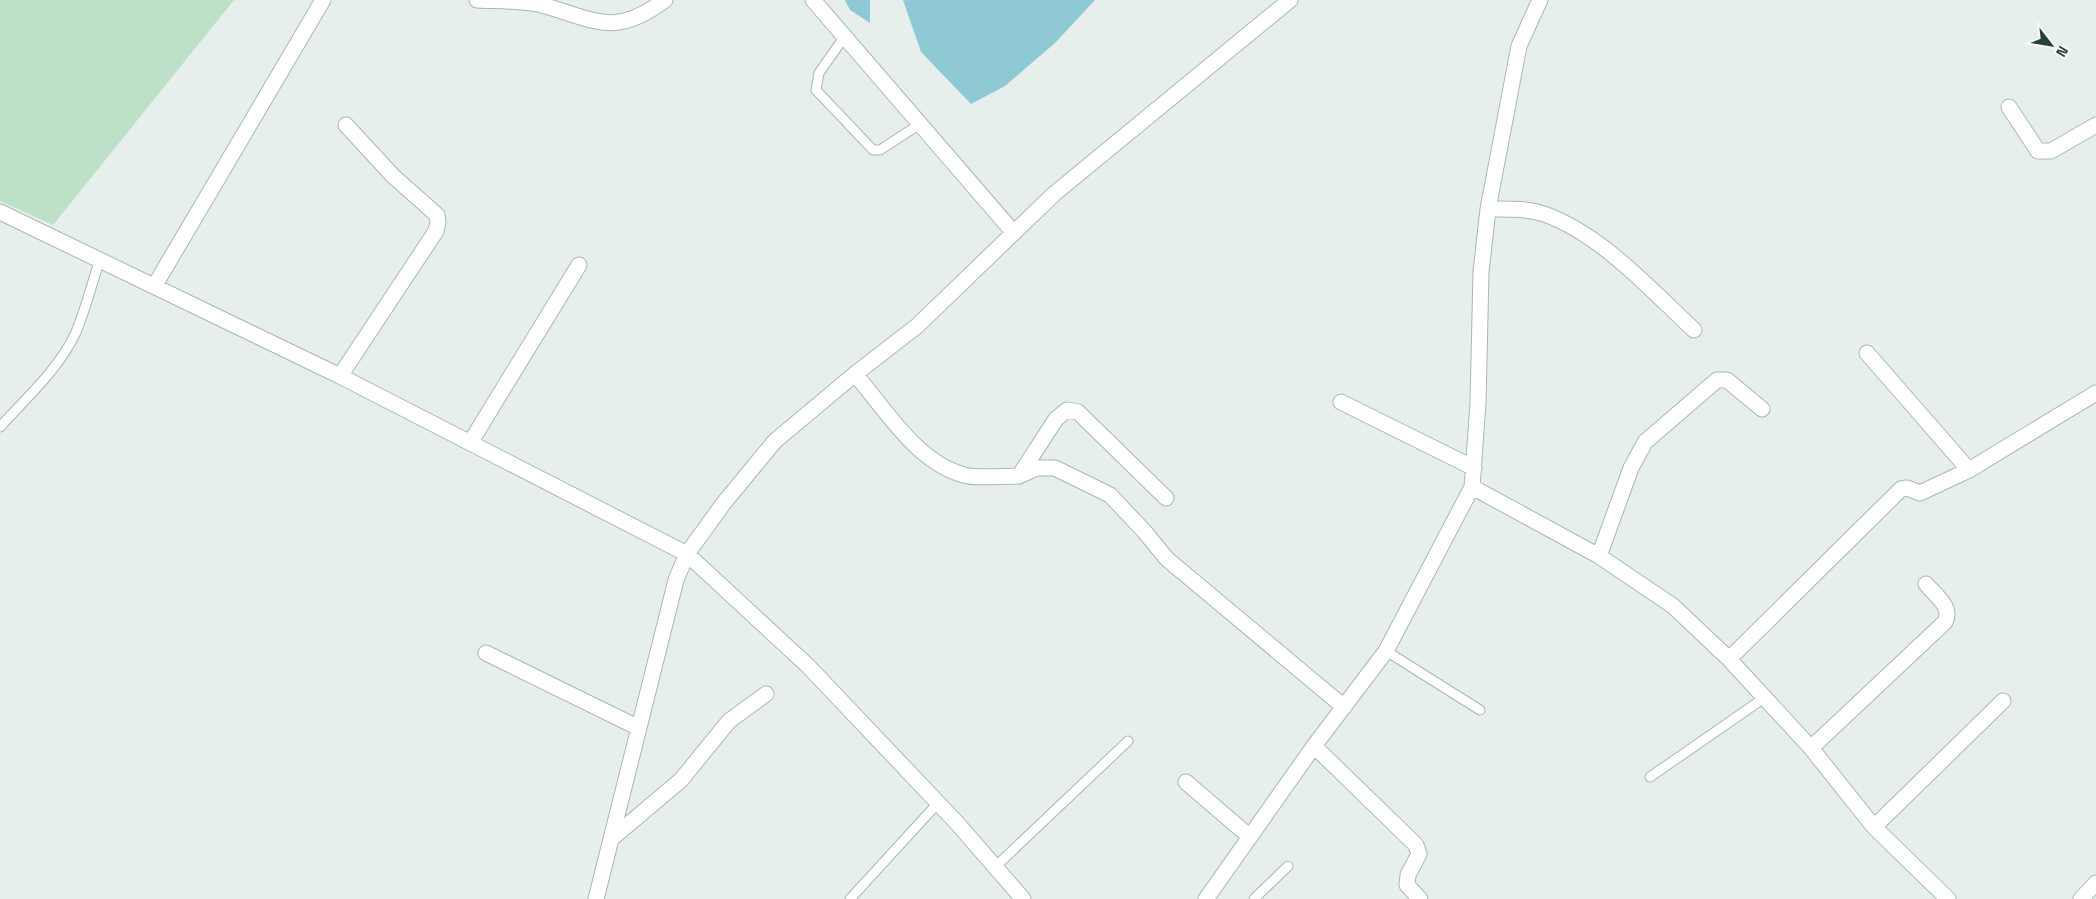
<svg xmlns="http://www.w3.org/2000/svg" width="2096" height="899" font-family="'Space Grotesk',sans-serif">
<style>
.green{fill:#bfe0c8}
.water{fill:#8ec9d4}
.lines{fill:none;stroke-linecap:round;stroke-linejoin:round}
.lane-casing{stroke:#a8b8b2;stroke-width:11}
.street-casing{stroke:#a8b8b2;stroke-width:17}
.lane{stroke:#fff;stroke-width:9}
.street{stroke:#fff;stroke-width:15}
</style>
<rect width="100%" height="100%" fill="#e6efeb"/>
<path class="green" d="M0,0h234l-181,225 -53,-24z"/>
<path class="water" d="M845,0h25v23l-20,-13z
M903,0h192l-40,43 -50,43 -34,18 -50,-52z"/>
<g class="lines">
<g class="lane-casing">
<path id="lane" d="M845,36l-26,37 -3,17 57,60h7l40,-26
M0,427c26,-29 60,-59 76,-95 10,-24 16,-49 24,-73
M1386,651l94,59
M1650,777l114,-79
M995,867l133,-126
M850,899l88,-96
M1254,899l34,-33"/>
</g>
<g class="street-casing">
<path id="street" d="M477,0c21,1 45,0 65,5 54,15 72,33 123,-5
M813,0l201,233
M2009,107l29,44h13l45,-26
M1488,209c19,0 38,-1 56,5 57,20 107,76 150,116
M0,212l340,164 347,178 121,112 149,157 66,76
M155,285l168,-285
M1867,353l102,117 127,-77
M855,374c30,35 64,92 113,102 16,2 35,0 51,0l37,-57 11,-9 11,2 88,86
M340,376l96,-145 2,-9 -1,-7 -44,-39 -47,-51
M1341,402l133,66
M470,443l109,-178
M1019,476l18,-8h18l55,27 34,36 23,28 177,148
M1472,487l127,69 74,50 56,53 82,89 63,79 74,72
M1599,556l32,-88 14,-26 72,-62h10l35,29
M486,653l153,75
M1729,659l172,-170 6,-1 13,5 49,-23
M1314,746l102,99 3,9 -11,21 -1,10 13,14
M1811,748l134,-126c8,-15 -9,-26 -19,-38
M1186,782l64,55
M1874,827l129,-126
M611,839l70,-59 48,-59 37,-27
M596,899l80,-319 11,-26 36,-50 52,-63 80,-67 62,-48 137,-132 236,-194
M1206,899l108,-153 72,-95 86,-164 6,-84 3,-131 7,-63 31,-163 21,-46
M2081,899l15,-16"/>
</g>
<use href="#lane" class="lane"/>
<use href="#street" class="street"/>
</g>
<g transform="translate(2051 45) rotate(121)" stroke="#f7fbf9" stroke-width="4" paint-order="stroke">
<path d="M0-4L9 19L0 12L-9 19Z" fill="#24423a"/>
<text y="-8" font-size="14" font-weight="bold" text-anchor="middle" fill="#24423a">N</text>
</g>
</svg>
